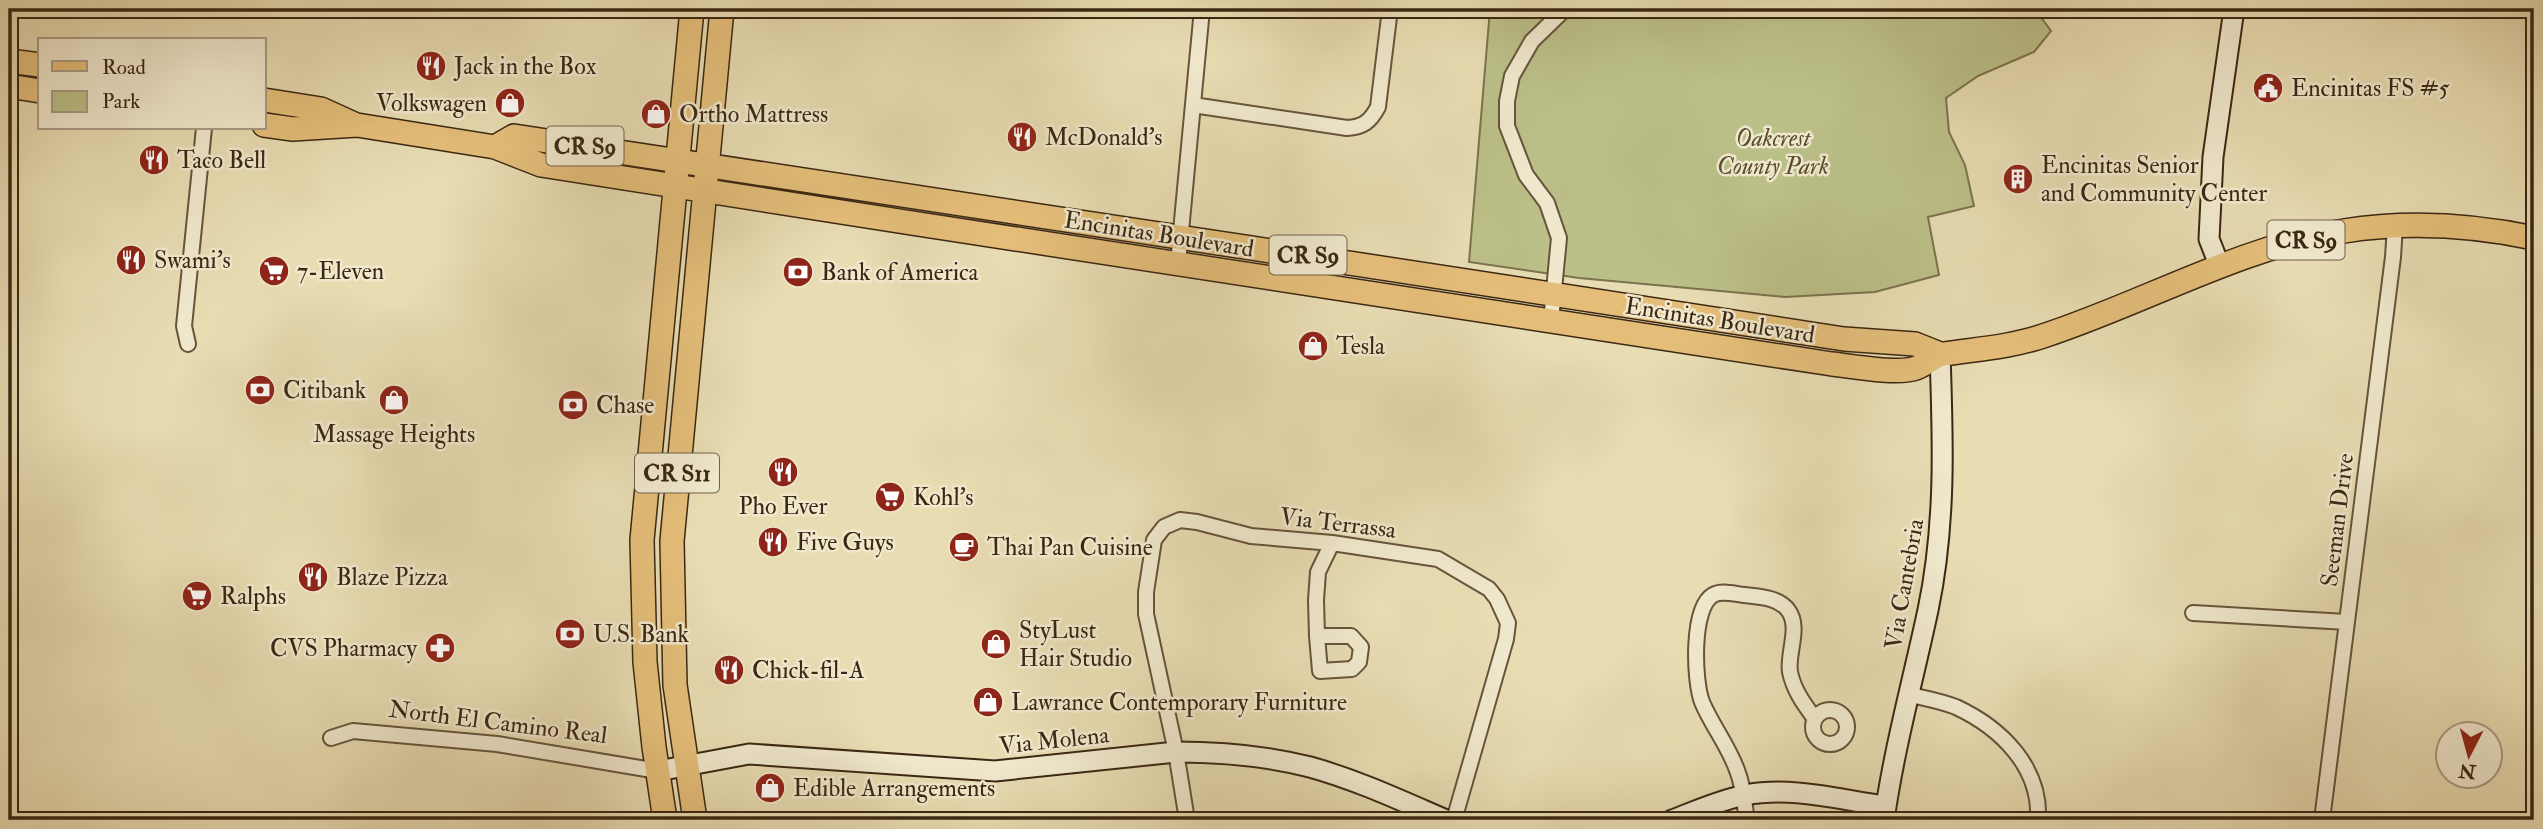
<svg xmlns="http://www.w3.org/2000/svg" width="2543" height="829" font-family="'IM FELL Double Pica',serif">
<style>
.green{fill:#bbbf88;stroke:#7b734e;stroke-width:2}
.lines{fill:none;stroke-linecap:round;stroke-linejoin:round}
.street-casing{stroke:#66543b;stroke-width:18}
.secondary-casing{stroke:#3b2713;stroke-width:23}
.primary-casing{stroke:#3b2713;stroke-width:26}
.street{stroke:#f0e8cd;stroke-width:14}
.secondary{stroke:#f0e8cd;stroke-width:19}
.primary{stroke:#e4be79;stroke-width:23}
.labels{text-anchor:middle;stroke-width:5;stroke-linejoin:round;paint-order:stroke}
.shield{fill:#f0e8cd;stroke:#71614b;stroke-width:2}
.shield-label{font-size:23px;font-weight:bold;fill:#3b2713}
.poi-label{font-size:24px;fill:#3b2713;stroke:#f0e8cd;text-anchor:start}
.park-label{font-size:24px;font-style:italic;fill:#5b4d30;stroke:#f0e8cd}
.street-label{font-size:24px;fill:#3b2713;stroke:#f0e8cd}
</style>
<rect width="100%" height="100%" fill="#e8dcb2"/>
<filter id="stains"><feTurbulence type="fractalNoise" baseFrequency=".00286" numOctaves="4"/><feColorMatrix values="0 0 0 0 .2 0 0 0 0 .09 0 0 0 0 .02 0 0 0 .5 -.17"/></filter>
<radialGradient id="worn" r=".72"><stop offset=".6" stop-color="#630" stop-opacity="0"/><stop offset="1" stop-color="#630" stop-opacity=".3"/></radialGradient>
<path class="green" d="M1490,9h545l16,22 -17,21 -56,24 -32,22 3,34 16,33 9,41 -46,11 11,58 -64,17 -90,5 -206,-19 -110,-16z"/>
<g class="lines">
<g class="street-casing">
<path id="street" d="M1193,105l154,23c16,-1 23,-6 31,-21l12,-98
M1178,263l24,-254
M1551,321l8,-83 -12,-35 -21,-28 -19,-49v-25l5,-25 20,-35 33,-32
M188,344l-4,-18 20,-198
M2193,613l154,9
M1317,636h34l10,11 -2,15 -7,7 -32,2z
M1317,636l-1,-36 2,-28 14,-29
M1907,694c16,4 34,7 49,13 45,21 85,60 82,113
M1813 727a17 17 0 1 1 34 0a17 17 0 1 1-34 0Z
M331,738l22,-7 144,13 161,27
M1187,820l-11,-68 -30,-138v-22l8,-52 10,-13 16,-7 17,2 54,14 81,7 106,16 51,30 8,10 11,24 -2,16 -52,181
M1747,820c-3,-16 -3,-31 -9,-47 -8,-25 -26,-47 -36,-71 -8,-21 -11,-94 11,-107 9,-5 21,-1 31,0 15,2 34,2 44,15 13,17 -1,43 2,62 4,19 14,32 25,47
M2322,820l71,-563 2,-31"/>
</g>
<g class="secondary-casing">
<path id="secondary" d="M2220,267l-11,-28 4,-82 21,-148
M658,771l91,-17 246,17 181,-19c45,0 91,4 134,15 47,13 92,34 136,53
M1672,820c24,-9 48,-20 73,-25 48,-9 94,5 141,11
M1884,820c10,-71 29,-140 44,-210 18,-85 15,-170 12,-256"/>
</g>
<g class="primary-casing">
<path id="primary" d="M9,61l31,4
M9,86l31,5
M264,100l57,9 33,15
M264,125l29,4 64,-4 138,22 46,18c430,68 860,133 1291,199 20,2 66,11 84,4 10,-3 17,-13 28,-14 33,-5 67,-7 99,-18 99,-32 199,-90 301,-105 63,-10 128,-6 190,7
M495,147l19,-11c443,68 887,134 1330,203l71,5 25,10
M665,820l-11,-73 -9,-85 -3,-122 50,-531
M695,820l-20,-135 -3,-144 50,-532"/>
</g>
<use href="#street" class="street"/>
<use href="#secondary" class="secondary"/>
<use href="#primary" class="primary"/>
</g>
<defs>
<g id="restaurant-disc" transform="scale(1.575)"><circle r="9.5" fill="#8f2418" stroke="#f0e8cd"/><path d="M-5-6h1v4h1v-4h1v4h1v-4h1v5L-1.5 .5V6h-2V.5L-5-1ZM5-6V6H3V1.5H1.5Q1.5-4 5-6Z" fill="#fff"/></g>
<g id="civic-disc" transform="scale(1.575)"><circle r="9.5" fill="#8f2418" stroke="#f0e8cd"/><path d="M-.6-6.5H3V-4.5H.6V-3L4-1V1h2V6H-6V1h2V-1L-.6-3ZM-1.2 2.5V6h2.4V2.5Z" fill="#fff"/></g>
<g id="shop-disc" transform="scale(1.575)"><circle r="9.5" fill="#8f2418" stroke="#f0e8cd"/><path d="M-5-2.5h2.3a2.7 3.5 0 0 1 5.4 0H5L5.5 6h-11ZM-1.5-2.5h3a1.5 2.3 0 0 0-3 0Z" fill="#fff"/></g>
<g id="building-disc" transform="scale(1.575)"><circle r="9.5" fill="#8f2418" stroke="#f0e8cd"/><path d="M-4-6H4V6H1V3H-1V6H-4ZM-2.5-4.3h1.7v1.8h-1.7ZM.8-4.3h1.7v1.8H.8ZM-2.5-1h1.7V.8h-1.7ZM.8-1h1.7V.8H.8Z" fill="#fff"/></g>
<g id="supermarket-disc" transform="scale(1.575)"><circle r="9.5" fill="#8f2418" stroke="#f0e8cd"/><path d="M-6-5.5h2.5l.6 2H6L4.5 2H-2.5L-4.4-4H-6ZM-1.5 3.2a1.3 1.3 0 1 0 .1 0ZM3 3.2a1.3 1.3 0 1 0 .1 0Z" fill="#fff"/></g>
<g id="bank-disc" transform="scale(1.575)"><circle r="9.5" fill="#8f2418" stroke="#f0e8cd"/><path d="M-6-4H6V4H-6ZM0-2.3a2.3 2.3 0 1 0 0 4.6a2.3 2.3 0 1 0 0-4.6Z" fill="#fff"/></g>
<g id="cafe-disc" transform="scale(1.575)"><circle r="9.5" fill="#8f2418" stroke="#f0e8cd"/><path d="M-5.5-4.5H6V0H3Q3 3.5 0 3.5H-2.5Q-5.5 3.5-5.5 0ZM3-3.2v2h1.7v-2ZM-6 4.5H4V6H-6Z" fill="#fff"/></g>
<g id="pharmacy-disc" transform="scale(1.575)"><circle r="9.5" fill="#8f2418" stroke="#f0e8cd"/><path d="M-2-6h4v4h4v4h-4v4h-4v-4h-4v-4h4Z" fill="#fff"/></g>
</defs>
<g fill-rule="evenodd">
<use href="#restaurant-disc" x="431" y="66"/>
<use href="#civic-disc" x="2268" y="88"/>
<use href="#shop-disc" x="510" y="103"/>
<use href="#shop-disc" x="656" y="114"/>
<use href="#restaurant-disc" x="1022" y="137"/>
<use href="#restaurant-disc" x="154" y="160"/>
<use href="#building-disc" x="2018" y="179"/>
<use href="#restaurant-disc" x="131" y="260"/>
<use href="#supermarket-disc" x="274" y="271"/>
<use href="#bank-disc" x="798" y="272"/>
<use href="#shop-disc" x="1313" y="346"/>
<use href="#bank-disc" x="260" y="390"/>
<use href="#shop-disc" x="394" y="400"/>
<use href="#bank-disc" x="573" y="405"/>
<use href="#restaurant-disc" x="783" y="472"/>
<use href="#supermarket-disc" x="890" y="497"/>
<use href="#restaurant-disc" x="773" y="542"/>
<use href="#cafe-disc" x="964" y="547"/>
<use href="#restaurant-disc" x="313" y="577"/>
<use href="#supermarket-disc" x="197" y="596"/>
<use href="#bank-disc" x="570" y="634"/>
<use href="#shop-disc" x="996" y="644"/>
<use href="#pharmacy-disc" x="440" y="648"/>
<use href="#restaurant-disc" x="729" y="670"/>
<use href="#shop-disc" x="988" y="702"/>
<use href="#shop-disc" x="770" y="788"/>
</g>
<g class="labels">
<g class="shield">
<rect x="546.5" y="126.5" width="77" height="39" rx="5"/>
<rect x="2267.5" y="220.5" width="77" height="39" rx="5"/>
<rect x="1269.5" y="235.5" width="77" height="39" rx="5"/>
<rect x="635" y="453.5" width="84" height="39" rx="5"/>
</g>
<g class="shield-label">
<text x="585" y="154">CR S9</text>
<text x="2306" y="248">CR S9</text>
<text x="1308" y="263">CR S9</text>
<text x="677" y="481">CR S11</text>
</g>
<g class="poi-label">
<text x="454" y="74">Jack in the Box</text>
<text x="2291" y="96">Encinitas FS #5</text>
<text x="487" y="111" text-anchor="end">Volkswagen</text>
<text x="679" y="122">Ortho Mattress</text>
<text x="1045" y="145">McDonald's</text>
<text x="177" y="168">Taco Bell</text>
<text x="2041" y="173">Encinitas Senior<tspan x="2041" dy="28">and Community Center</tspan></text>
<text x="154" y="268">Swami's</text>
<text x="297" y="279">7-Eleven</text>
<text x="821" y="280">Bank of America</text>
<text x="1336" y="354">Tesla</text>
<text x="283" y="398">Citibank</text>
<text x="596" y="413">Chase</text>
<text x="394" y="442" text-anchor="middle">Massage Heights</text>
<text x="913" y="505">Kohl's</text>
<text x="783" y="514" text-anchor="middle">Pho Ever</text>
<text x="796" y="550">Five Guys</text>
<text x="987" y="555">Thai Pan Cuisine</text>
<text x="336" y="585">Blaze Pizza</text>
<text x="220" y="604">Ralphs</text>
<text x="1019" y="638">StyLust<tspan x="1019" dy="28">Hair Studio</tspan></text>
<text x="593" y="642">U.S. Bank</text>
<text x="417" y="656" text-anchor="end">CVS Pharmacy</text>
<text x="752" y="678">Chick-fil-A</text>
<text x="1011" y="710">Lawrance Contemporary Furniture</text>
<text x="793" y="796">Edible Arrangements</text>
</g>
<g class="park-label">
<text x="1773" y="146">Oakcrest<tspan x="1773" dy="28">County Park</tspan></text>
</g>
<g class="street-label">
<text transform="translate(1159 234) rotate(9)" y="8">Encinitas Boulevard</text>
<text transform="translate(1720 320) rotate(9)" y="8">Encinitas Boulevard</text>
<text transform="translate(2337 520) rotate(-83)" y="8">Seeman Drive</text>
<text transform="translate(1338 523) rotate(7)" y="8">Via Terrassa</text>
<text transform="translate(1904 584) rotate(-80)" y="8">Via Cantebria</text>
<text transform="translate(498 722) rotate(7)" y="8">North El Camino Real</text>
<text transform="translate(1054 740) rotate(-6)" y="8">Via Molena</text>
</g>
</g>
<rect width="2543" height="829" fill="none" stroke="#e8dcb2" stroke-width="35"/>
<rect x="10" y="10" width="2522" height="808" fill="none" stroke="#3b2713" stroke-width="3.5"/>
<rect x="18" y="18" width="2508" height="794" fill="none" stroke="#3b2713" stroke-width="2"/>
<rect x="38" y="38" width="228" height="91" fill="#f0e8cd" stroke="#a89b83" stroke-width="2"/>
<rect x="52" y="61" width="35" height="10" fill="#e4be79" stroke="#a89b83" stroke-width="2"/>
<text x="102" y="74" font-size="21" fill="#3b2713">Road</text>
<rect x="52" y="91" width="35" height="21" fill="#bbbf88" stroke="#a89b83" stroke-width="2"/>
<text x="102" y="108" font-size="21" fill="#3b2713">Park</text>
<g transform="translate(2469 755) rotate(186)"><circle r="33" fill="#f0e8cd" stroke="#a89b83" stroke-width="2"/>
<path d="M0-5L12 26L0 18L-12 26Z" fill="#8f2418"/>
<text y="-10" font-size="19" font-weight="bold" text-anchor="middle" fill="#3b2713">N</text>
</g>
<rect width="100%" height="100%" filter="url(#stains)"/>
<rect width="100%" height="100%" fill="url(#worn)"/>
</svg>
